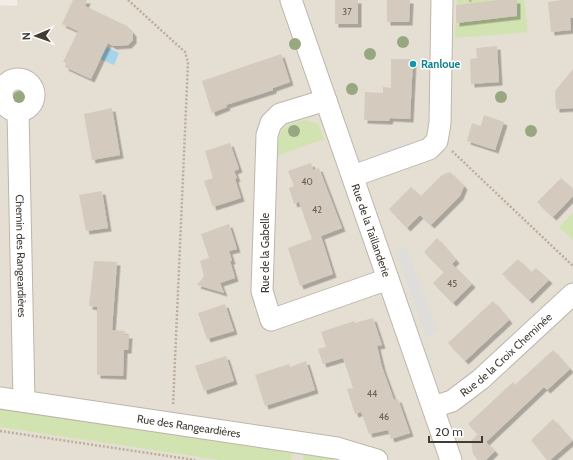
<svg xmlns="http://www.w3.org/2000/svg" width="573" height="460" font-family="Cabin,sans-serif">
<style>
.residential{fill:#e5ded3}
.green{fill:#d1e3b0}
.parking{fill:#dfddda}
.water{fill:#a5d4eb}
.building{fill:#d5cabe;filter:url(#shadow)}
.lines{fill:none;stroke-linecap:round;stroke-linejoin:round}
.minor-casing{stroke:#bfb6ab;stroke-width:23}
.path{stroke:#bdad9a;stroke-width:2.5;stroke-dasharray:2 2;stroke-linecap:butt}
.minor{stroke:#fff;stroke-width:21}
.tree{fill:#97a880}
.culture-dot{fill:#0f9aa8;stroke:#fff;stroke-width:1.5}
.labels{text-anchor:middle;stroke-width:3;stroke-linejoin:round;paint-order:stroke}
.number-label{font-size:9px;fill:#686057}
.culture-label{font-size:11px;font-weight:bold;fill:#0d838f;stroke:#fff;text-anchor:start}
.street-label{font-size:11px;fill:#433c35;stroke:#fff}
</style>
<defs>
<filter id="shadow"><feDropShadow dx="3.5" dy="3.5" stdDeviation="0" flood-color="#0004"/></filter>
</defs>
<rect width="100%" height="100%" fill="#f1ece5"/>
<path class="residential" d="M17,0h556v460h-573v-455l17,1z"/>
<path class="green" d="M457,0h67l4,32 -73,6z
M306,120l12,4 6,15 -48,17c3,-25 4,-31 30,-36z
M573,213v27l-14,-13z
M0,405l294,42 -3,13h-71l-220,-33z
M306,449l49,11h-52z"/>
<path class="parking" d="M419,139l2,6 -39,12 -1,-5z
M406,247l31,83 -10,9 -32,-88z"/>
<path class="water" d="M97,42l22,11 -5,12 -23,-10z"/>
<path class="building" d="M73,0h14l-2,6 42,20 6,7v7l-5,5 -15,1 -5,-3 -17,36 -26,-12 1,-4 -3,-1 15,-31 -16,-7z
M335,0h23v24h-23z
M387,0h23l-1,22h-22z
M517,0v16l-61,7v-18l43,-5z
M561,0h12v18h-3l1,12 -20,2 -3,-30z
M497,46l2,36 -28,2 -1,-25 7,-1 -1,-10z
M281,54l9,28 -17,6v2l-47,15 1,2 -15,6 -10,-32z
M391,59h22l-3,60 -20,-1 -1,3 -25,-1 1,-28 18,1v-6l8,1z
M573,69v39l-17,1 -1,-18z
M112,108l8,47 -28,5 -8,-46z
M484,115l20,7 -9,28 -28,-9 5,-18 9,3z
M230,143l9,26 -5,2 3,7 -2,1 6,19 -28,9 -9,-26 9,-3 -8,-27z
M311,163l2,7 6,-2 23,60 -21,8 12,38 -33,12 -12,-38 24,-9 -13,-37 -5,2 -5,-16 5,-2 -6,-15z
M450,172l14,14 -4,10 -29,29 -11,-10 -13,13 -18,-19 22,-22 10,9 21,-21z
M561,178l12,11v7l-20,21 -16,-15z
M102,191l6,37 -22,3 -7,-36z
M229,224l8,25 -8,2 3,10h-2l5,17 -15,5 4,10 -27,-8 7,-9 -4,-15 9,-3 -8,-24z
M437,238l19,22 -12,12 -20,-20z
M518,259l13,13 5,-4 13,12 -20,20 -27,-26z
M94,261l23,1 -5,68 13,1v4h4l-1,15h-4l-1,26 -26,-1v-68l-8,-1z
M452,264l20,20 -19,19 -20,-20z
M493,301l16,19 -44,41 -17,-18z
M225,304l9,27 -27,8 -9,-26z
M373,318l9,27 -5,1 5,21 12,33 4,-1 12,34 -19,6 -3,-9 -19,4 -8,-22 -6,2 -8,-25 6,-1 -10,-30 -20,6 -5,-15 8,-2 -5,-15 33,-11 1,2z
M553,350l17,19 -23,21 -3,-3 -58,55 9,9 -9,9h-8l-5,-6 -2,-13 7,-7 -10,-10 45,-42 2,3z
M226,356l8,25 -30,10 -9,-25z
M306,361l9,29 -50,16 -10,-31 34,-11 1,3z
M553,419l19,22 -22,19h-3l-16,-20z"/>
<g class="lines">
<g class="minor-casing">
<g id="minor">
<path id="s1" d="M291,0l160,460"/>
<circle cx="18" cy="95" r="16"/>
<path d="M326,100l-46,14 -9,9 -4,12 -5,156 9,29 117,-41"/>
<path id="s2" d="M18,111l6,290"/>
<path d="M353,176l76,-27 8,-8 3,-18 2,-123"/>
<path id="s3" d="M0,398l337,50 40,12"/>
<path id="s4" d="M433,407l19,-6 29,-22 92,-85"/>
</g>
</g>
<path class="path" d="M128,0l57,52 3,10 -15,344
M470,0l1,3
M452,151l121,115
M0,431l195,29"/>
<use href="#minor" class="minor"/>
</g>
<g class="tree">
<circle cx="403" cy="42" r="6"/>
<circle cx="295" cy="44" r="6"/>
<circle cx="370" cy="54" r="6"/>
<circle cx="352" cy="89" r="6"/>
<circle cx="19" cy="97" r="6"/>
<circle cx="501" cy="97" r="6"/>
<circle cx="294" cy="131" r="6"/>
<circle cx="531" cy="131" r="6"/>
</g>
<circle class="culture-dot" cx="413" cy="64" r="4"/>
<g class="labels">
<g class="number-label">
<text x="347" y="15">37</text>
<text x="307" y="185">40</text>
<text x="317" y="213">42</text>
<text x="452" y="287">45</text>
<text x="372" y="397">44</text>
<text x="384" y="420">46</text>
</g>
<g class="culture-label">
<text x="421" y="68">Ranloue</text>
</g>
<g class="street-label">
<text dy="4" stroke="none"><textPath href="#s1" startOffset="244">Rue de la Taillanderie</textPath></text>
<text transform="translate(265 253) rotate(-90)" y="4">Rue de la Gabelle</text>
<text dy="4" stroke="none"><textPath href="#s2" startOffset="145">Chemin des Rangeardières</textPath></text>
<text dy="4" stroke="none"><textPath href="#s4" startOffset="91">Rue de la Croix Cheminée</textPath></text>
<text dy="4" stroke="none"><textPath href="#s3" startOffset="191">Rue des Rangeardières</textPath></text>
</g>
</g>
<g transform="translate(36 36) rotate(268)" stroke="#ffffff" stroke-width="3" paint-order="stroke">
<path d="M0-3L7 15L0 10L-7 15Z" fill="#433c35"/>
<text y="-6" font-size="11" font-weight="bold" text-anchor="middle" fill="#433c35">N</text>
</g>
<path d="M429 436v6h53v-6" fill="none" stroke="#433c35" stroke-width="2"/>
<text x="435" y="436" font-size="12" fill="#433c35" stroke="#ffffff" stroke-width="3" paint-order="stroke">20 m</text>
</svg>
